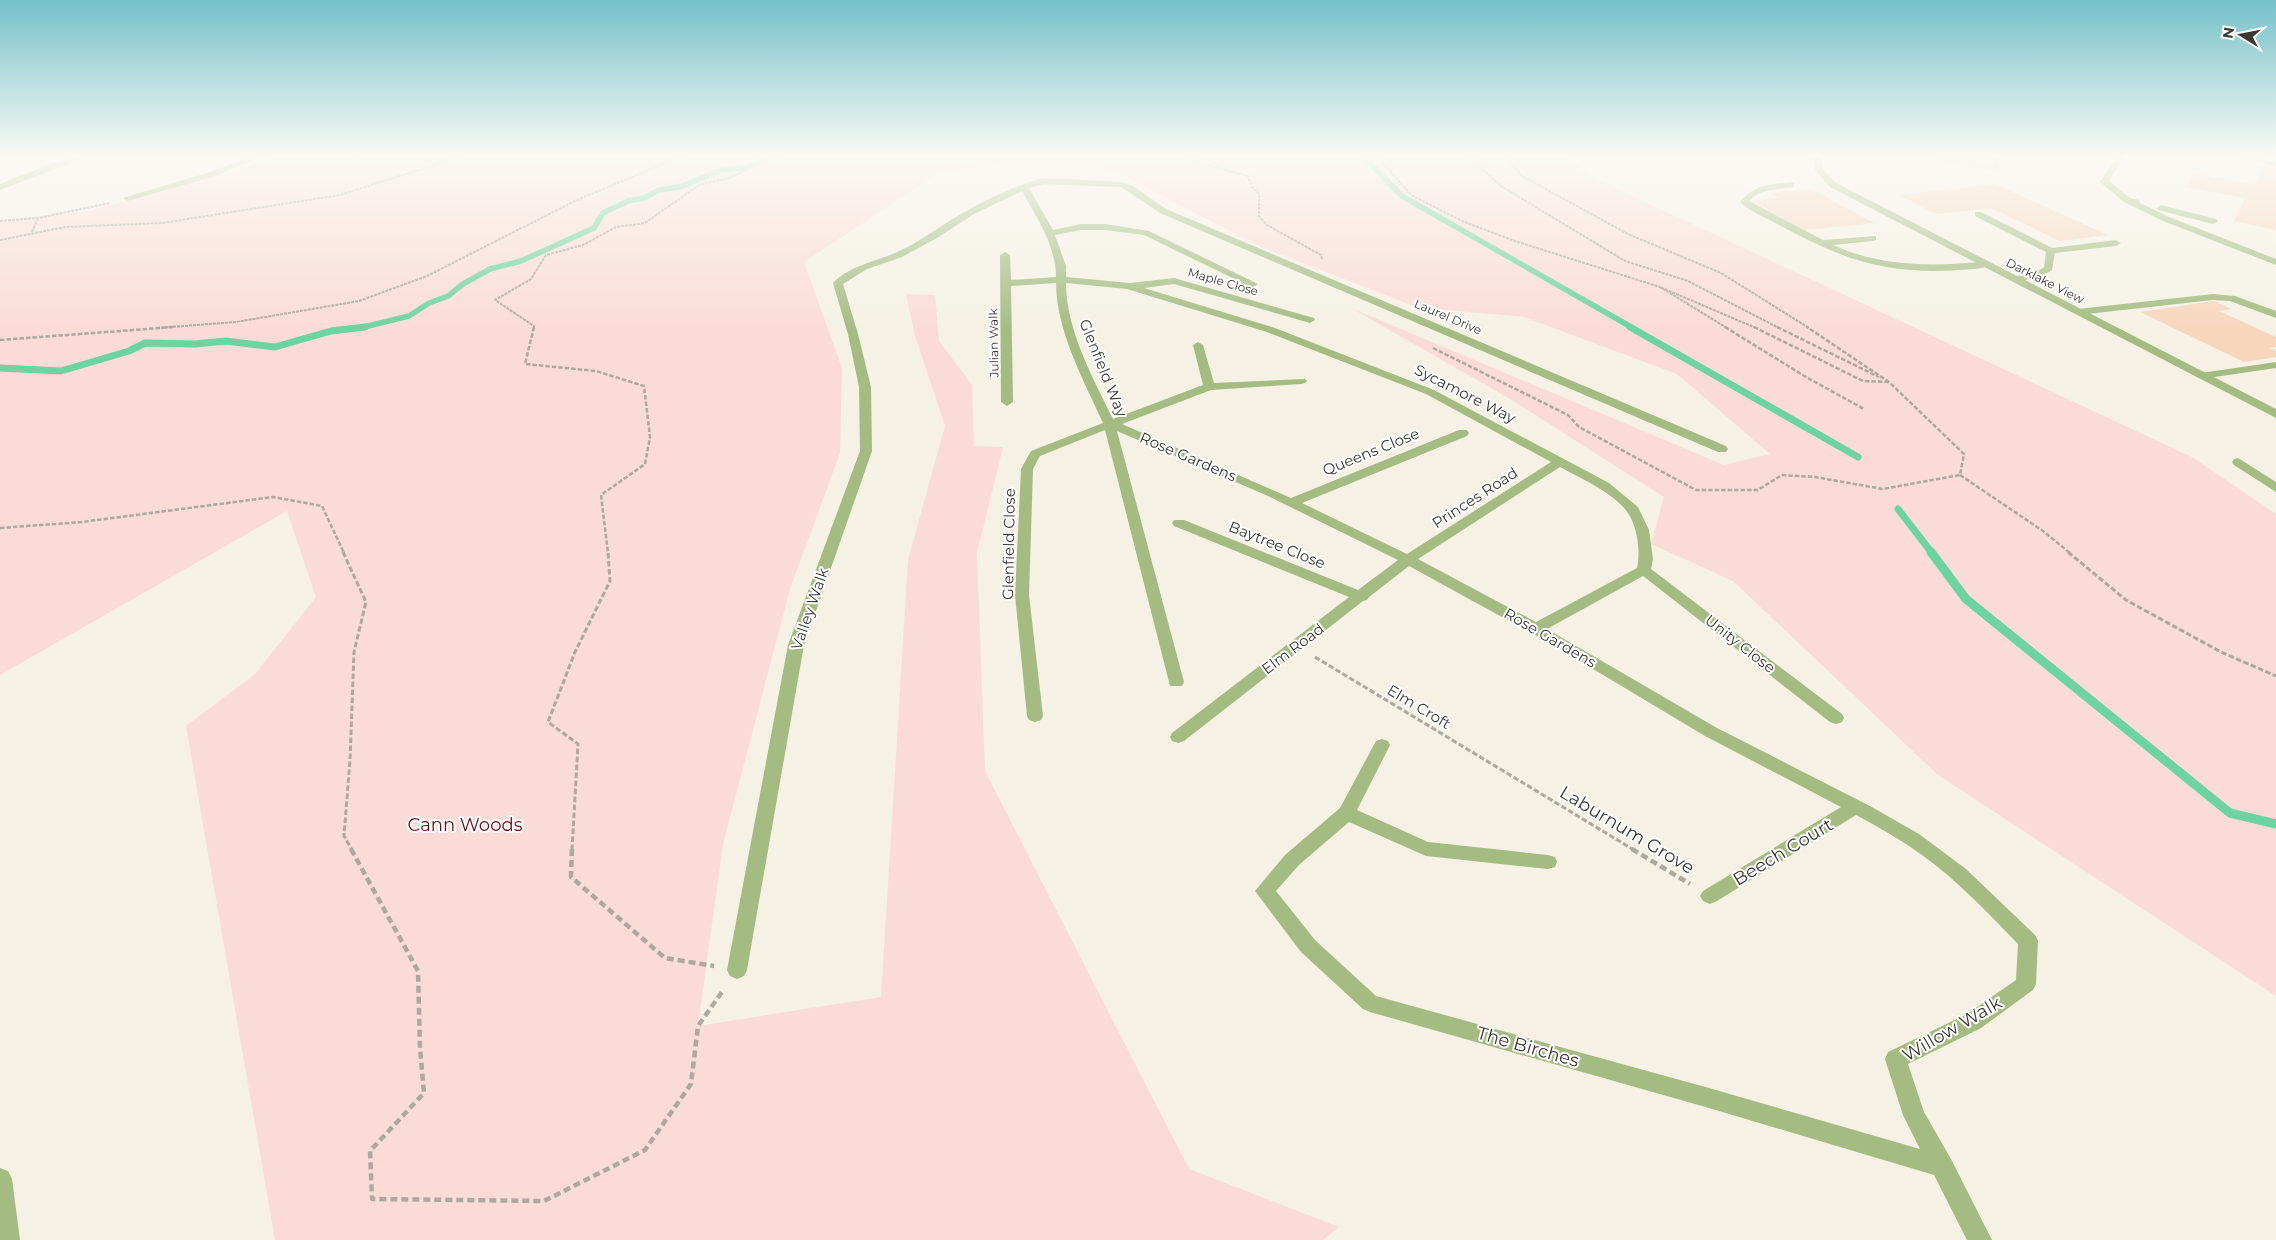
<svg xmlns="http://www.w3.org/2000/svg" width="2276" height="1240" font-family="Montserrat,sans-serif">
<style>
.green{fill:#fbdbd7}
.lines{fill:none;stroke-linecap:round;stroke-linejoin:round}
.stream-far2{stroke:#6bd4a0;stroke-width:5.5}
.stream-far1{stroke:#6bd4a0;stroke-width:7}
.stream{stroke:#6bd4a0;stroke-width:9}
.building{fill:#f7d6bd}
.path-far3{stroke:#aca9a0;stroke-width:2;stroke-dasharray:3 1;stroke-linecap:butt}
.path-far2{stroke:#aca9a0;stroke-width:2.5;stroke-dasharray:4.5 2;stroke-linecap:butt}
.path-far1{stroke:#aca9a0;stroke-width:3;stroke-dasharray:5.5 2.5;stroke-linecap:butt}
.path{stroke:#aca9a0;stroke-width:4.5;stroke-dasharray:7 4;stroke-linecap:butt}
.service{fill:#a4bc82;fill-rule:evenodd}
.minor{fill:#a4bc82;fill-rule:evenodd}
.tertiary{fill:#a4bc82;fill-rule:evenodd}
.labels{text-anchor:middle;stroke-width:4;stroke-linejoin:round;paint-order:stroke}
.far-street-label{font-size:12px;fill:#393833;stroke:#fff}
.street-label{font-size:15px;fill:#393833;stroke:#fff}
.near-park-label{font-size:18px;fill:#690e12;stroke:#fff}
.near-street-label{font-size:18px;fill:#393833;stroke:#fff}
</style>
<rect width="100%" height="100%" fill="#f5f1e5"/>
<path class="green" d="M272,156h1298l19,20 603,281 84,57v482l-338,-221 -205,-194 -82,-37 13,-47 -152,-97 -161,-92 373,157 46,-11 -93,-80 -153,-57 -108,-10 -157,-61 -129,-67 -41,-17h-81l-71,12 -133,88 38,106 -2,85 -50,136 -67,255 -25,182 183,-29 27,-437 37,-134 -30,-90 -9,-42 29,1 4,46 33,44 2,61 29,1 -26,106 8,218 204,398 150,58 -16,13h-1048l-89,-514 69,-52 61,-77 -29,-86 -287,164v-455l90,-9 151,-43z"/>
<g class="lines">
<path class="stream-far2" d="M1363,156l39,40 231,132
M360,328l49,-12 20,-13 19,-7 15,-12 27,-15 31,-8 73,-33 9,-15 25,-12 16,-3 15,-8 21,-3 41,-17 29,-3 13,-11"/>
<path class="stream-far1" d="M1630,327l228,130
M0,368l61,3 68,-20 16,-8 50,1 31,-3 49,6 56,-16 34,-4
M1898,509l34,44"/>
<path class="stream" d="M1931,552l35,47 264,214 46,11"/>
</g>
<path class="building" d="M1936,156h63l-1,15 -64,-10z
M2265,163l11,2v65l-42,-9 11,-23 -59,-11 8,-14 60,12z
M1995,184l113,51 -48,6 -69,-33 -54,6 -38,-19z
M1811,189l63,34 -70,7 -52,-29 27,-3 -9,-5z
M2214,301l17,8 -12,2 57,26v10l-7,1 7,3v6l-32,5 -104,-50z"/>
<g class="lines">
<path class="path-far3" d="M1186,156l21,9 41,11 4,11 7,7v22l8,9 54,30 1,5
M1377,156l34,39 51,26 53,20 145,46
M1468,156l33,30 124,75 63,20 91,47
M1505,156l17,20 106,58 93,39 88,55
M0,221l38,-3 72,-15
M32,232l6,-14
M0,240l65,-13 97,-4 178,-28 123,-39
M157,328l79,-6 123,-21 68,-25 150,-76 105,-44
M534,328v-2l-39,-26 36,-21 15,-24 37,-10 33,-18 29,-4 54,-38 30,-7 50,-22
M1727,328l-67,-41 96,41"/>
<path class="path-far2" d="M534,327l-9,37 71,7 48,15 6,51 -5,27 -44,31 7,58
M1725,327l81,50 58,32
M1754,327l109,54 25,1
M1777,327l102,50
M0,340l173,-13
M1433,348l135,67 11,12 117,63h62l24,-15 33,2 68,12 77,-14 4,-21 -75,-72 -82,-55
M1960,475l83,56 27,22
M0,528l82,-6 191,-25 49,9 22,47"/>
<path class="path-far1" d="M343,552l23,50 -12,50 -4,108 -6,76 8,14
M2068,552l58,48 95,52 55,24
M1315,657l319,193
M572,850l6,-106 -30,-22 27,-70 35,-71 -2,-29"/>
<path class="path" d="M351,849l67,122 2,77 4,45 -54,58 2,48 172,2 101,-51 46,-66 7,-58 26,-37
M572,849l-1,28 94,81 49,8
M1632,849l58,35"/>
<path class="service" d="M2116,156h8l-15,25 21,17 9,2 1,3 29,14 107,42v6l-113,-44 -39,-19 -24,-20z
M2233,156h17l26,6v4z
M1791,182l3,1v4c-17,3 -32,1 -45,14l74,39 53,-4v4l-3,1 -40,4c49,22 101,22 153,16l5,3c-7,6 -24,5 -33,6 -73,5 -116,-11 -179,-45 -12,-7 -29,-13 -39,-23 13,-17 31,-18 51,-20z
M2161,205l55,14 2,2 -5,3 -55,-14 -1,-2z
M1975,212h6l71,36 64,-8 5,3 -5,3 -61,7 -3,17 -11,7 -26,5 -5,-3 1,-2 24,-4 9,-6 2,-15 -71,-36z
M2213,294l22,2 41,15v7l-46,-17 -17,-1 -135,15 -5,-3 5,-3z
M2276,362v6l-75,11 -6,-3 6,-3z
M2238,458l38,24v10l-42,-27 -2,-3 2,-3z"/>
<path class="minor" d="M69,156h10l-10,8 -69,26v-6z
M252,156h12l-48,20 -89,25 -4,-3 87,-26z
M351,156h8v1l-4,2z
M1043,178l79,4 11,4 33,23 560,237 2,3 -2,3h-8l-558,-239 -39,-26 -77,-3 -15,4 24,42 28,-6h24l44,7 109,53 -5,3 -4,-1 -105,-51 -39,-5h-24l-26,5 11,31v11l64,6 44,-5 140,40 1,2 -5,3 -136,-39 -30,4 131,40 159,62 175,93 29,24 11,23 4,29 -2,10 191,145 2,4 -2,4 -6,2 -6,-2 -187,-146 -96,53 170,99 153,78 49,28 47,35 69,66 3,6 -2,43 -3,6 -52,38 -73,36 16,48 27,47 41,81h-25l-33,-65 -225,-67 -339,-96 -7,-3 -62,-57 -46,-61 30,-36 55,-47 36,-67 6,-2 6,2 2,4 -33,65 71,32 120,13 7,2 2,5 -2,5 -7,2 -122,-13 -77,-34 -50,43 -23,26 39,49 61,56 333,92 211,61 -17,-34 -18,-56 3,-7 79,-38 49,-34 2,-36c-30,-31 -61,-64 -96,-89 -21,-15 -43,-28 -66,-40l-139,86 -7,3 -7,-3 -3,-5 3,-5 138,-84 -136,-71 -152,-91 -144,-79 -40,31 -2,3 -4,1 -179,140 -6,2 -6,-2 -2,-4 2,-4 177,-136 -175,-71 -2,-3 2,-3h10l174,70 40,-30 -130,-64 -151,-65 67,251 -2,4h-12l-65,-256 -65,26 -7,13 -4,126 14,121 -2,4 -6,2 -6,-2 -2,-4 -12,-121 6,-126 10,-18 72,-28c-19,-42 -47,-93 -47,-140l-45,3 2,116 -6,4 -6,-4 -1,-147 5,-3 5,3 1,25 45,-3c0,-31 -19,-59 -34,-86l-48,23 -37,24 -35,19 -35,12 -24,15 15,50 13,53 1,64 -68,194 -57,325 -3,6 -7,3 -7,-3 -3,-6 61,-325 72,-194 -1,-64 -11,-53 -15,-51c16,-17 41,-21 62,-30 26,-11 48,-30 73,-43 24,-13 49,-25 75,-32zM1066,283l61,6 140,43 159,62 125,68 -144,92 -105,-51 165,-67 2,-3 -2,-3h-8l-168,68 -169,-74 89,-34 90,-6 4,-1 2,-2 -2,-2 -91,4 -11,-38 -5,-3 -5,3 10,40 -90,34c-20,-41 -47,-89 -47,-136zM1560,467c20,11 50,24 65,42 12,14 16,41 12,59l-101,54 -118,-63z
M0,1168l8,3 4,8 8,61h-20z"/>
<path class="tertiary" d="M1813,156h8l2,13 13,14 440,226v9l-446,-231 -15,-17z"/>
</g>
<linearGradient id="sky" x2="0" y2="1"><stop stop-color="#76c1cb"/><stop offset="0.47" stop-color="#faf9f3"/><stop offset="1" stop-color="#faf9f3" stop-opacity="0"/></linearGradient>
<rect width="2276" height="330" fill="url(#sky)"/>
<g class="labels">
<g class="far-street-label">
<text transform="translate(2045 281) rotate(27)" y="4">Darklake View</text>
<text transform="translate(1223 282) rotate(16)" y="4">Maple Close</text>
<text transform="translate(1448 317) rotate(23)" y="4">Laurel Drive</text>
<text transform="translate(994 343) rotate(-91)" y="4">Julian Walk</text>
</g>
<g class="street-label">
<text transform="translate(1103 368) rotate(68)" y="5">Glenfield Way</text>
<text transform="translate(1465 394) rotate(27)" y="5">Sycamore Way</text>
<text transform="translate(1371 452) rotate(-22)" y="5">Queens Close</text>
<text transform="translate(1188 457) rotate(23)" y="5">Rose Gardens</text>
<text transform="translate(1475 498) rotate(-33)" y="5">Princes Road</text>
<text transform="translate(1009 544) rotate(-89)" y="5">Glenfield Close</text>
<text transform="translate(1277 545) rotate(22)" y="5">Baytree Close</text>
<text transform="translate(810 609) rotate(-71)" y="5">Valley Walk</text>
<text transform="translate(1550 638) rotate(30)" y="5">Rose Gardens</text>
<text transform="translate(1740 644) rotate(38)" y="5">Unity Close</text>
<text transform="translate(1293 649) rotate(-37)" y="5">Elm Road</text>
<text transform="translate(1419 707) rotate(31)" y="5">Elm Croft</text>
</g>
<g class="near-park-label">
<text x="465" y="831">Cann Woods</text>
</g>
<g class="near-street-label">
<text transform="translate(1627 830) rotate(31)" y="6">Laburnum Grove</text>
<text transform="translate(1783 852) rotate(-31)" y="6">Beech Court</text>
<text transform="translate(1952 1029) rotate(-30)" y="6">Willow Walk</text>
<text transform="translate(1528 1047) rotate(16)" y="6">The Birches</text>
</g>
</g>
<g transform="translate(2241 35) rotate(280)" stroke="#ffffff" stroke-width="4" paint-order="stroke">
<path d="M0-4L9 19L0 12L-9 19Z" fill="#393833"/>
<text y="-8" font-size="14" font-weight="bold" text-anchor="middle" fill="#393833">N</text>
</g>
</svg>
